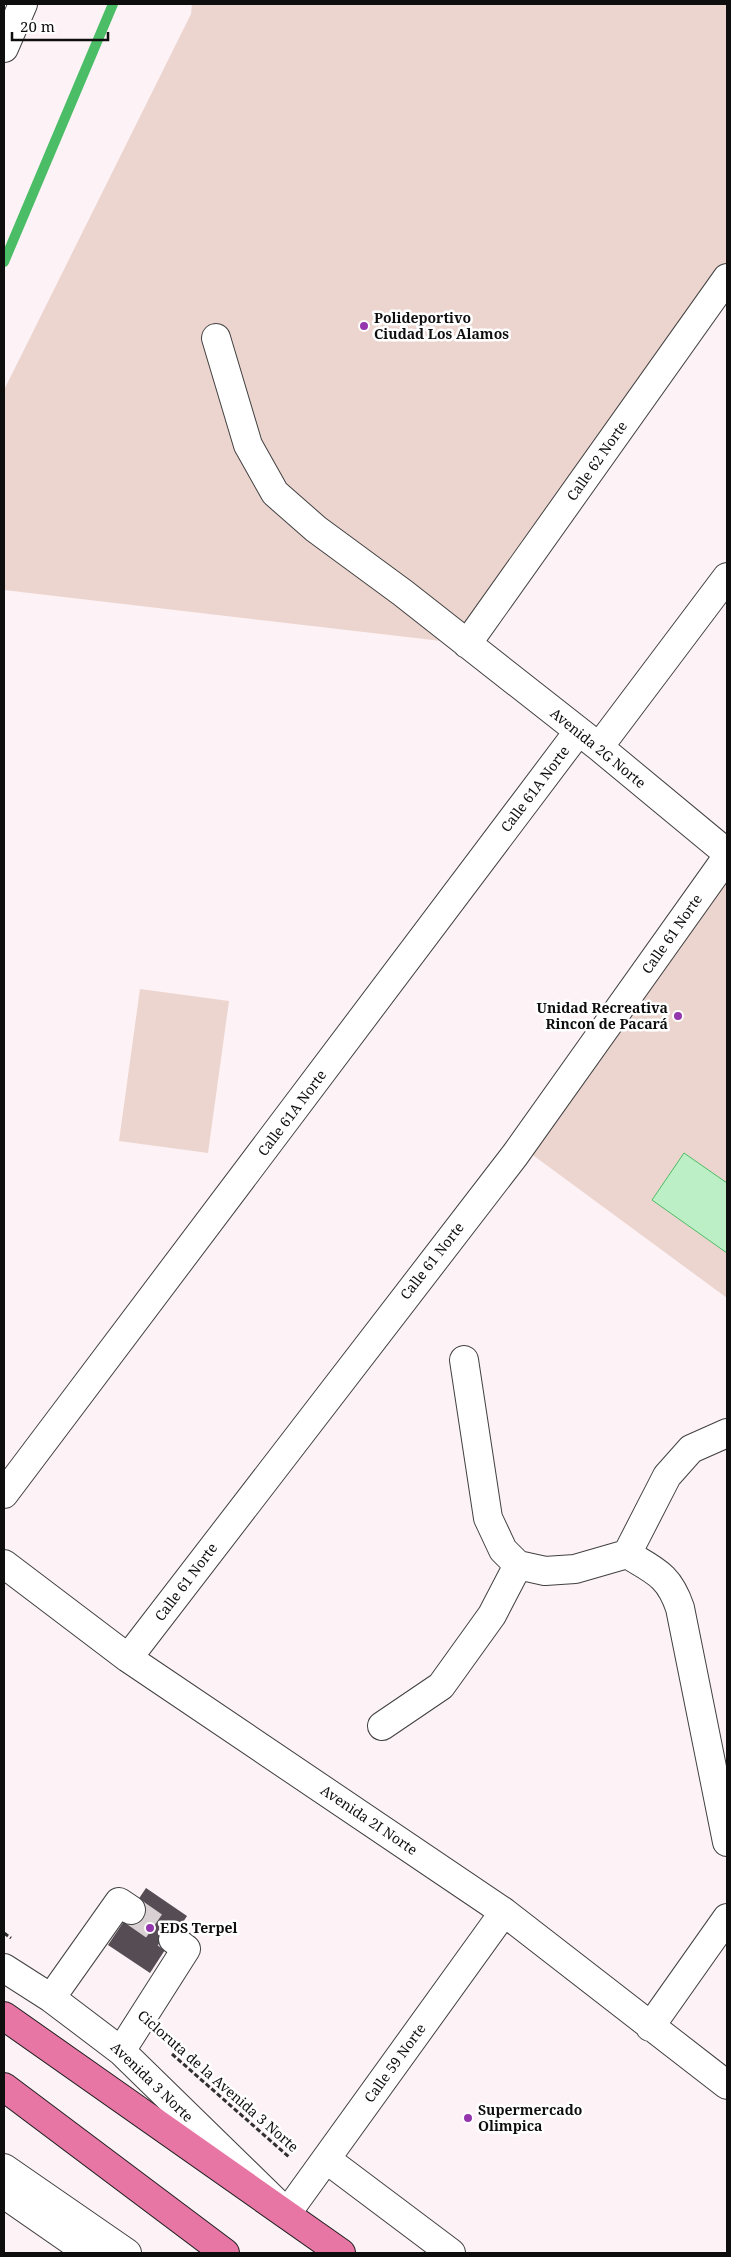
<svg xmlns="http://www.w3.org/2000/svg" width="731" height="2257" font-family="'Noto Serif',serif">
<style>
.pitch{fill:#edd5cf}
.water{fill:#bcefc6;stroke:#4bbd66}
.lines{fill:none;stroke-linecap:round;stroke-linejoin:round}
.stream{stroke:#4bbd66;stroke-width:10}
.building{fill:#564c54}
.minor-tunnel{stroke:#d9d0d3;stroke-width:28;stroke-dasharray:28 14;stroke-linecap:butt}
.minor-casing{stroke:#414141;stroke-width:30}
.major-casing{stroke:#1f1f1f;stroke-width:30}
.path{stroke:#303030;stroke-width:3;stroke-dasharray:5 2.5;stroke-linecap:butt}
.minor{stroke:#fff;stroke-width:28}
.major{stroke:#e876a5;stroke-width:28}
.poi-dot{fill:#9536ae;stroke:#fff;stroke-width:2}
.labels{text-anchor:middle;stroke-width:5;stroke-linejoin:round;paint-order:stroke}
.poi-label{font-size:14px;font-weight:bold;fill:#0e0e0e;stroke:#fff;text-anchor:start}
.street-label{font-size:14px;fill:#0e0e0e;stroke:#fff}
</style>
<rect width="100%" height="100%" fill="#fdf2f6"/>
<path class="pitch" d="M192,4h535v274l-260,366 -463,-54v-200l187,-376z
M727,880v418l-197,-145z
M140,989l89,12 -21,152 -89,-12z"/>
<path class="water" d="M684,1153l43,30v70l-75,-53z"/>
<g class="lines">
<path class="stream" d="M4,262l109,-258"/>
</g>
<path class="building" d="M146,1888l41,28 -37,57 -42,-28z"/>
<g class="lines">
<path class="minor-tunnel" d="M131,1910l42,29"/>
<g class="minor-casing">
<path id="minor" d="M4,48l19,-44
M216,338l32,107 27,48 41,36 87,64 196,154 128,106
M467,644l260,-366
M599,747l128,-170
M464,1360l24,158 15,32 15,15 27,6 30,-2 52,-15c28,17 42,21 53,54l47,234
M4,1494l574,-762
M627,1554l40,-78 24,-27 36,-16
M4,1564l124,94 376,254 223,173
M128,1658l387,-503 212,-298
M382,1726l59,-40 51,-71 26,-50
M4,1968l47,30 70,53 166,162 217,-301
M51,1998l68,-96 12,8
M650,2027l77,-109
M121,2051l65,-102 -13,-10
M326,2159l125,94
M4,2168l123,85
M4,2194l85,59"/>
</g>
<g class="major-casing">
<path id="major" d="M4,2016l337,237
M4,2087l221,166"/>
</g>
<path class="path" d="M4,1933l7,5
M172,2054l117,103"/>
<use href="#minor" class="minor"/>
<use href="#major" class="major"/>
</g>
<g class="poi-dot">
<circle cx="364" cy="326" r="5"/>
<circle cx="678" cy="1016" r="5"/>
<circle cx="150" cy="1928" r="5"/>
<circle cx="468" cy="2118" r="5"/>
</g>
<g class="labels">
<g class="poi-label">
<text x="374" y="323">Polideportivo<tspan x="374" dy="16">Ciudad Los Alamos</tspan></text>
<text x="668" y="1013" text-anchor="end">Unidad Recreativa<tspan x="668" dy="16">Rincon de Pacará</tspan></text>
<text x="160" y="1933">EDS Terpel</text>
<text x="478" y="2115">Supermercado<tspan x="478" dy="16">Olimpica</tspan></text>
</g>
<g class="street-label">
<text transform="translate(597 461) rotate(-55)" y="5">Calle 62 Norte</text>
<text transform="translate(598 748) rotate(39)" y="5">Avenida 2G Norte</text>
<text transform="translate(535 789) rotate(-53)" y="5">Calle 61A Norte</text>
<text transform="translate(672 934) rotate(-55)" y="5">Calle 61 Norte</text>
<text transform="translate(292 1113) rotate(-53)" y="5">Calle 61A Norte</text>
<text transform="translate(432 1261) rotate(-52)" y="5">Calle 61 Norte</text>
<text transform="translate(186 1582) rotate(-53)" y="5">Calle 61 Norte</text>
<text transform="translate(369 1820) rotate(34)" y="5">Avenida 2I Norte</text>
<text transform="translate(395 2063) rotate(-54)" y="5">Calle 59 Norte</text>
<text transform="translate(218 2081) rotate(41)" y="5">Cicloruta de la Avenida 3 Norte</text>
<text transform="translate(152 2082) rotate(44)" y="5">Avenida 3 Norte</text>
</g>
</g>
<rect width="731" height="2257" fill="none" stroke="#0e0e0e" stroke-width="10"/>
<path d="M12 32v8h96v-8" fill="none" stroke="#0e0e0e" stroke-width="2.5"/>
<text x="20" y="32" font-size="15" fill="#0e0e0e" stroke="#ffffff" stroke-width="4" paint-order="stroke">20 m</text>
</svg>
